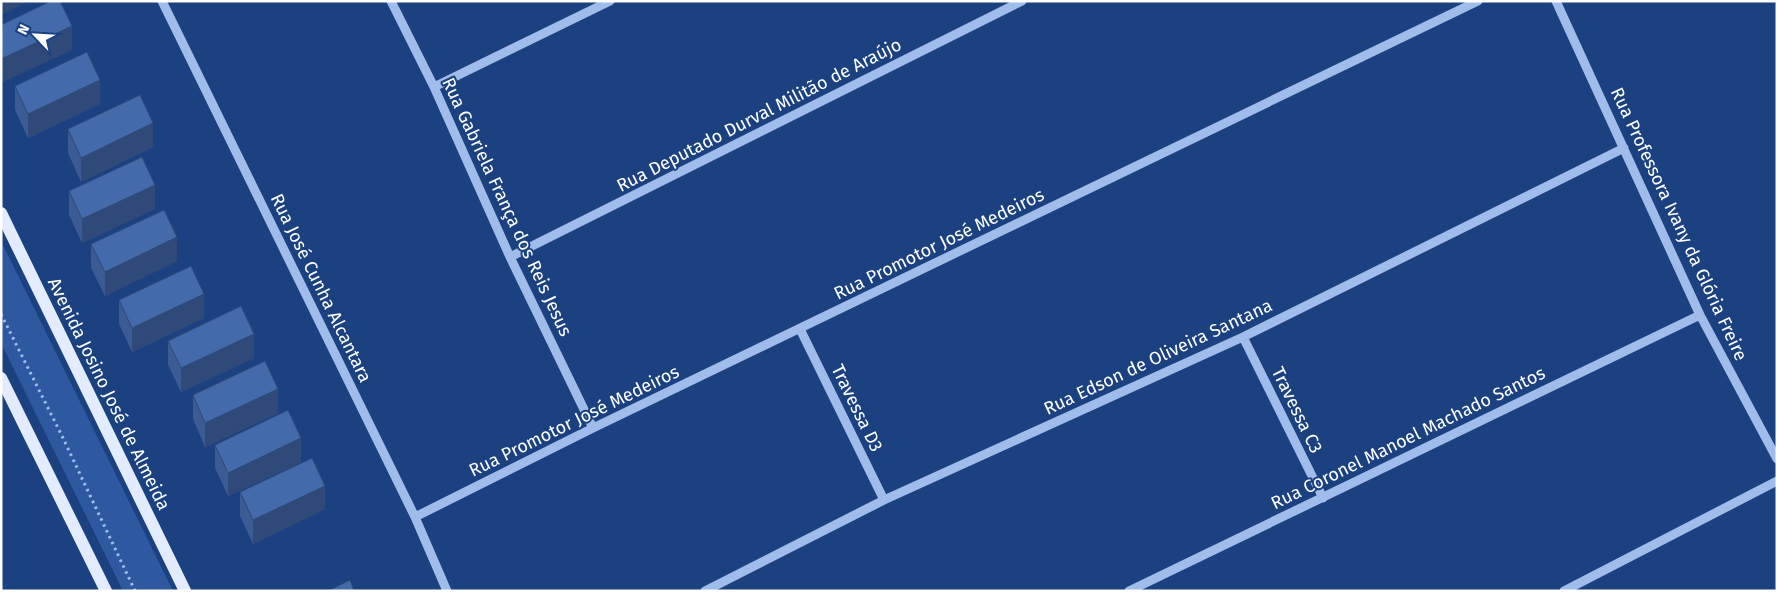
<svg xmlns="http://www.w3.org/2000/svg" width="1778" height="592" font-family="'Fira Sans',sans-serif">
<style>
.green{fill:#2e59a0}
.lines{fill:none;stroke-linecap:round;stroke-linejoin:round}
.path{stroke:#9fbcea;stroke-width:3;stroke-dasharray:2.5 4;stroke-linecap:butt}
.minor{stroke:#9fbcea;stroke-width:9}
.major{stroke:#e3ebfe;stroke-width:12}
.wall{fill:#3a5b93}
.shaded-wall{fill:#2f4a78}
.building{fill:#436aab;stroke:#2f4a78}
.labels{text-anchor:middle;stroke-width:4;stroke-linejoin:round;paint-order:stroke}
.street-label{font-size:18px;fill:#fff;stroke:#1b4181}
</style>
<rect width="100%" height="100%" fill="#1b4181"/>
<path class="green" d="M1,241l172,350h-50l-122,-248z"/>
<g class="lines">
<path class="path" d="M1,314l62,124 72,153"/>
<path class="minor" d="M162,1l253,516 32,74
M391,1l43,86 76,170 83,171
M1556,1l144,314 77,144
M434,87l176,-86
M510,257l512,-256
M800,329l84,171
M1243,337l80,161
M415,517l178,-89 885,-427
M705,591l179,-91 359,-163 381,-189
M1129,591l571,-276
M1564,591l213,-110"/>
<path class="major" d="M1,213l184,378
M1,378l105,213"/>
</g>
<path class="wall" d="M15,86l85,18 -72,34 -13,-28z
M68,129l85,18 -72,35 -13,-29z
M69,191l86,18 -73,34 -13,-28z
M91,244l86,17 -72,35 -14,-28z
M119,300l85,18 -72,34 -13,-28z
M168,341l86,17 -73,34 -13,-27z
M193,395l85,18 -73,34 -12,-28z
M215,445l86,17 -73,34 -13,-28z
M240,492l85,17 -72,35 -13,-28z"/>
<path class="shaded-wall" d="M1,1h29l-29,14z
M72,26v24l-71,33v-24z
M100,80v24l-72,34v-24z
M153,123v24l-72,35v-24z
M155,185v24l-73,34v-24z
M177,237v24l-72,35v-24z
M204,294v24l-72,34v-24z
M254,334v24l-73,34v-24z
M278,389v24l-73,34v-24z
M301,438v24l-73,34v-23z
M325,486v23l-72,35v-24z"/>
<path class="building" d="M51,1h9l12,25 -71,33v-34z
M87,52l13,28 -72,34 -13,-28z
M140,95l13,28 -72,35 -13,-29z
M142,157l13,28 -73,34 -13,-28z
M164,210l13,27 -72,35 -14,-28z
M191,266l13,28 -72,34 -13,-28z
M241,306l13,28 -73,34 -13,-27z
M265,361l13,28 -73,34 -12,-28z
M288,410l13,28 -73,35 -13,-28z
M312,458l13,28 -72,34 -13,-28z
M350,580l4,11h-26z"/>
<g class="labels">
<g class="street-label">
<text transform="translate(759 115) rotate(-27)" y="6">Rua Deputado Durval Militão de Araújo</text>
<text transform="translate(507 207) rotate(65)" y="6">Rua Gabriela França dos Reis Jesus</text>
<text transform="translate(1679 224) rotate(65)" y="6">Rua Professora Ivany da Glória Freire</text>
<text transform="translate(939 244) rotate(-26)" y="6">Rua Promotor José Medeiros</text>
<text transform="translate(321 288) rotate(64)" y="6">Rua José Cunha Alcantara</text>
<text transform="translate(1158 357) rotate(-25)" y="6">Rua Edson de Oliveira Santana</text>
<text transform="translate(109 394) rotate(64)" y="6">Avenida Josino José de Almeida</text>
<text transform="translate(857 408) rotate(64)" y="6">Travessa D3</text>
<text transform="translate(1297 410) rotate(64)" y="6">Travessa C3</text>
<text transform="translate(574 421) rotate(-26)" y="6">Rua Promotor José Medeiros</text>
<text transform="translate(1408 438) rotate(-26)" y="6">Rua Coronel Manoel Machado Santos</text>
</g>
</g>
<rect width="1778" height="592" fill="none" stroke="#ffffff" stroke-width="5"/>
<g transform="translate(35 35) rotate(295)" stroke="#1b4181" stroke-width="4" paint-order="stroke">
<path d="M0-4L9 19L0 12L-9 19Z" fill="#ffffff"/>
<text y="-8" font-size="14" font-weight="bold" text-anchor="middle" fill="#ffffff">N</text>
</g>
</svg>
